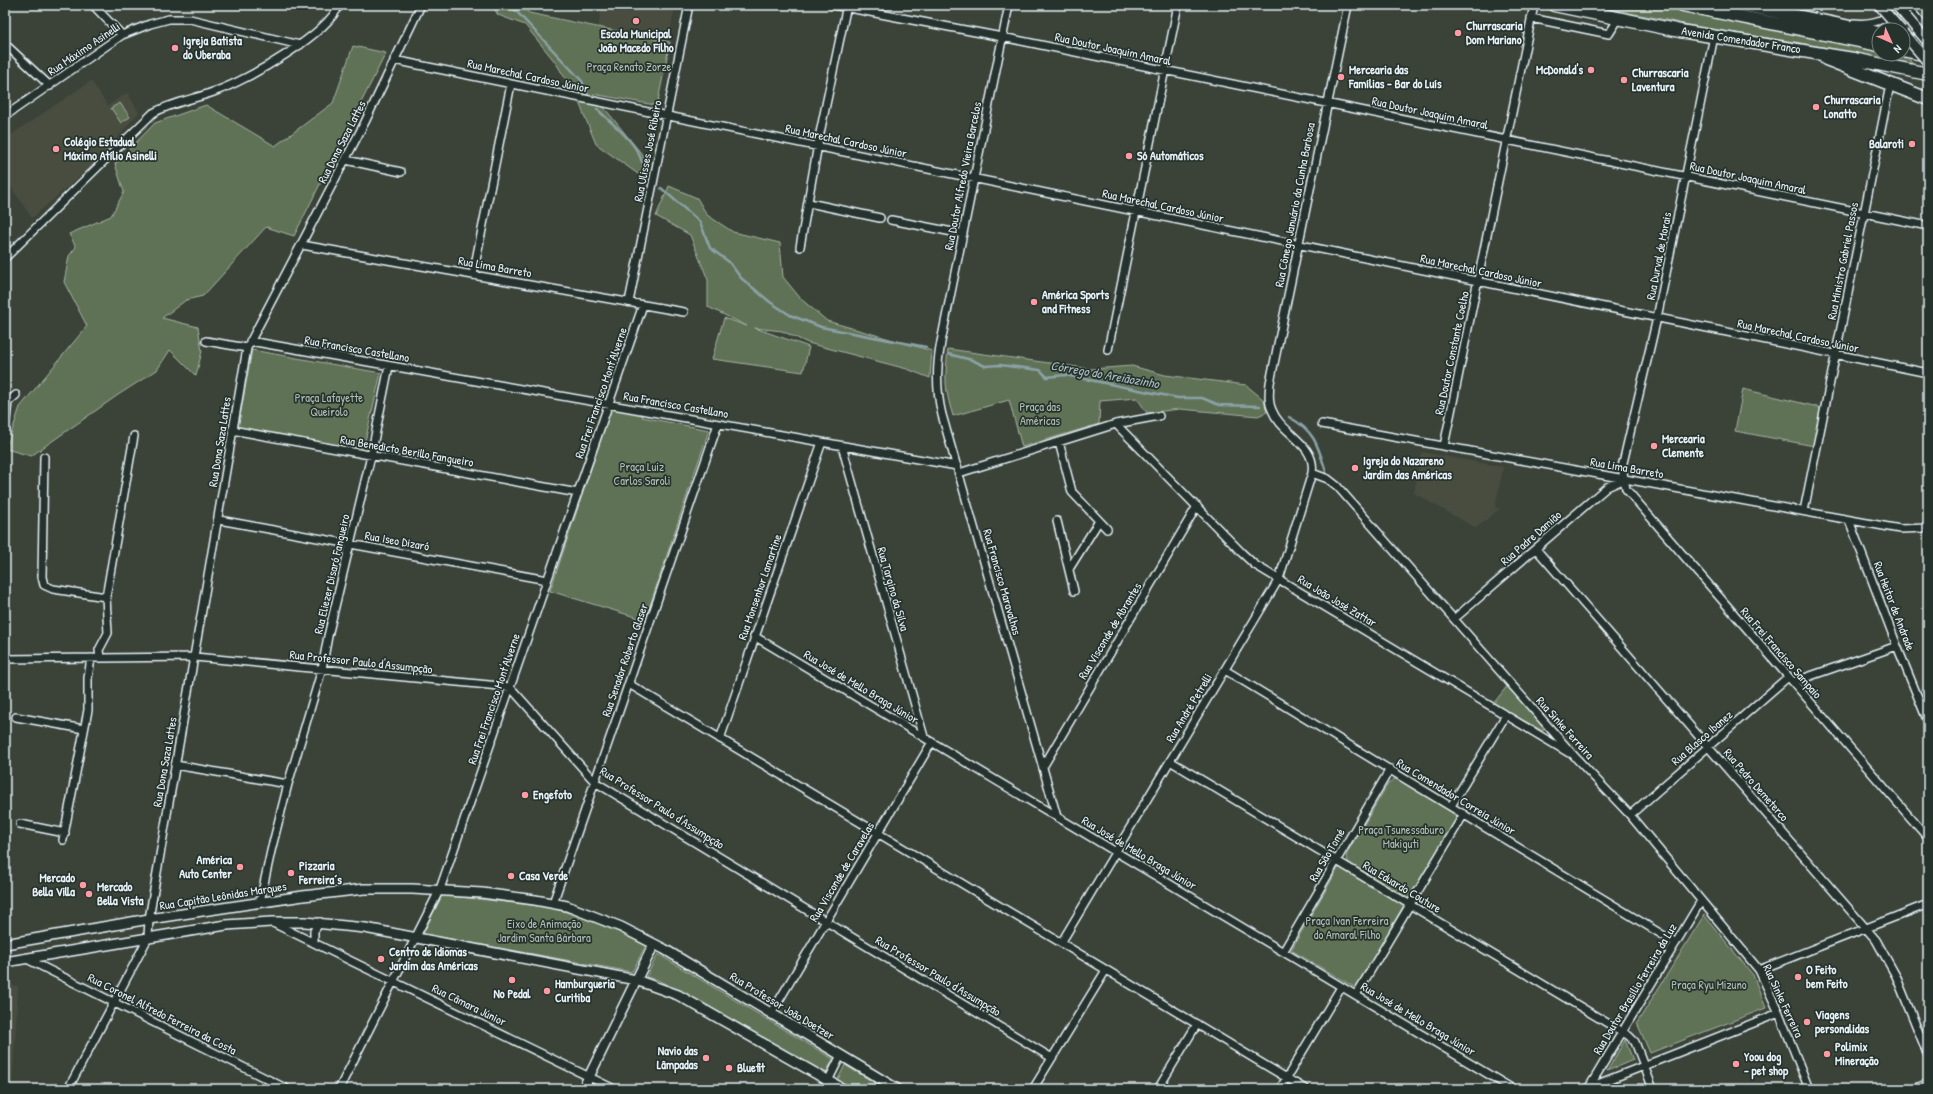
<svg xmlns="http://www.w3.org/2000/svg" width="1933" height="1094" font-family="'Patrick Hand',sans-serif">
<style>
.built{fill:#4a4e41}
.green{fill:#617254;stroke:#a4b2a6}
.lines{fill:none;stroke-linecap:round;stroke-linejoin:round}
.stream{stroke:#8ba2a9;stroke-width:2.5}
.street-casing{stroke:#e8f1f8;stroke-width:10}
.secondary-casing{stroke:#e8f1f8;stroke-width:12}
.highway-casing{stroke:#e8f1f8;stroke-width:15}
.street{stroke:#26332d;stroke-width:7}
.secondary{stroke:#26332d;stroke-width:9}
.highway{stroke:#26332d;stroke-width:12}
.secondary-bridge-casing{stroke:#e8f1f8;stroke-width:12;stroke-linecap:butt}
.secondary-bridge{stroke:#26332d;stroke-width:9}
.poi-dot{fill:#ff9aa2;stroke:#26332d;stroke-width:1.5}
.labels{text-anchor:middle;stroke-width:3.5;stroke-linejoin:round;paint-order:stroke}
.poi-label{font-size:12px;font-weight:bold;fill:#e8f1f8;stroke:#26332d;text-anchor:start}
.street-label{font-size:12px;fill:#e8f1f8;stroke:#26332d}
.park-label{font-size:12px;fill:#b2beb6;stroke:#26332d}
.water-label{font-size:13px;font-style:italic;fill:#aabdc3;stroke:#26332d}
</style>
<rect width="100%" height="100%" fill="#3b4339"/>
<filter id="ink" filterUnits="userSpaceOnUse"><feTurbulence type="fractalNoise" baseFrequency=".025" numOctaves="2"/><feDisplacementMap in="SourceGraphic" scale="8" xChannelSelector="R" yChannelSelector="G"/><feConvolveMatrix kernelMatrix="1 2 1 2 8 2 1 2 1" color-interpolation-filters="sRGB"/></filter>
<g filter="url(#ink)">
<path class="built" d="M602,5h73l-7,37 -70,-14z
M91,81l17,25 19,-13 12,19 -41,48 -66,58 -27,-40v-39z
M1422,452l81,15 -8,41h5l-24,20 -62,-35z
M5,985l13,1 -6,103h-7z"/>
<path class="green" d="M492,5h30l7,8 141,29 -12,59 -3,4 -62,-11 56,69 -1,8 -10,3 -42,-30 -18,-44 -22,-37 -31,-38 -27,-10z
M1585,5h70l224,45v4l29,2 4,8 -117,-22 -94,-14 -44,-10z
M353,46l33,7 -92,183 -28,-9 -63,69 -17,4 -24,18 36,9 4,24 -6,25 -26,-26 -13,20 -39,25 -87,61 -25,-7 14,-42 67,-81 -23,-44 5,-26 7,-9 -7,-13 42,-18 13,-24 -9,-28 40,-41 51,-18 69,41 58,-43z
M120,103l10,14 -9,6 -10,-15z
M669,186l28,12 10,17 26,17 47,11 3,34 18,22 26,22 105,30 -2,27 -23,-9 -99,-26 -26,-12 -27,-3 54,19 -6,25 -91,-13 12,-41 23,8 -39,-19v-27l-18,-45 -34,-19z
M948,349l144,20 40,-3 33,9 81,10 18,15 3,12 -9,4 -78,-7 -33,4 -10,-15 -37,3 -1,23 -77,23 -13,-47 -56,16c-9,-29 -8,-37 -5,-67z
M252,350l129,23 -19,81 -124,-26z
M1743,389l79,19 -8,38 -79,-15z
M611,409l32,5 -1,3 67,13 -64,190 -95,-29z
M1508,685l38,41 -3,5 -50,-27z
M1394,779h5l55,33 2,5 -1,5 -43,71 -7,3 -5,-1 -50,-30 -4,-8 2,-6 40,-67z
M1339,867l65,38 -48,83 -65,-38z
M442,895l107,12 47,14 50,24 -14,27 -209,-38z
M1704,915l49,60 13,33 -116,45 -13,-30z
M658,954l175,105 -7,14 -168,-93 -12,-3z
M1625,1040l8,20 -26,11z
M845,1065l40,24h-33l-15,-8z"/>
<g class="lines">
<path class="stream" d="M508,5l8,6 66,70 6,15
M597,109c15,15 39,32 45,53
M661,188l39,34 10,26 19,14 12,16 29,24 20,13 31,12 105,20
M948,354l24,6 13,6 15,-1 40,5 7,7 18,-2 113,23h24l17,7 41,1
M1289,417c26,14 29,29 37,55"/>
<g class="street-casing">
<path id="street" d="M93,5l29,30
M833,5l169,32 926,189
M1009,5l-68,337c-5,25 -5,48 1,73l115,402
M1348,5l-78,378c-1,9 -2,19 2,27 9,24 45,34 40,63l16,6 9,7 239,272 54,57 129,155 20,43 30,76
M1531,18l78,16 10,-16
M1854,23c19,2 34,-3 46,-18
M1714,36l-57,282 -35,149 4,22 302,349
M5,44l45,42
M394,60l1534,313
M5,116l117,-81 28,-11 19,-5h21l110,26
M346,160l55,12
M809,203l71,15
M891,220l72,14
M302,245l382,67
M800,247l20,-114 27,-128
M5,258l148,-145c20,-11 42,-14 63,-22 30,-10 112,-57 123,-86
M473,275l38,-191
M629,302l60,-297
M206,341l41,7
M250,341l707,125
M1108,350l70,-345
M1116,424l126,129 13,12 314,188
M1322,424l578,105 28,-1
M5,429l3,-27 8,-7
M232,430l346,63
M1059,442l13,50 35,37
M842,446l82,291
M1444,446l90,-441
M44,457l-2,120 2,8 9,4 53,8
M959,473l157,-49 43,-8
M1804,511l86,-426
M219,520l328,60
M1849,520l48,126 31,76
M1057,521l17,70
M1536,549l340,391 20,36 32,79
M1069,569l30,-48
M1454,619l153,-132 18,-8
M754,636l759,453
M100,658l-1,-8 9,-17 -2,-36 28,-161
M5,659l190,-2 315,30 85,95 457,276
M1225,670l451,273
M1793,682l104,-36
M629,684l676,405
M16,717l68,12
M720,739l102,-297
M1170,761l459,275 6,6 18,47
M175,765l113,19
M1043,767l154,-261
M1451,806l55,-91
M1630,815l158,-138
M20,824l45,9
M63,840l25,-130v-32l3,-20
M260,902l11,-51 17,-67 34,-115 6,-33 43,-180 18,-90
M553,903l165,-479
M273,923l341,166
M314,942v-11l6,-9
M1061,943l218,-364 33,-106
M1283,952l107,-183
M27,959l260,130
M1759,970l169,-66
M1356,995l108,-181
M771,1014l161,-272
M1590,1087l189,-74
M68,1089l80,-151 1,-19 98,-571 118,-226 56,-117
M339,1089l101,-200 203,-584
M824,1089l17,-34
M1033,1089l73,-119
M1158,1089l39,-65
M1280,1089l61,-102
M1588,1089l113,-188
M1914,1089l14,-6"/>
</g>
<g class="secondary-casing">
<path id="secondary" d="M5,944l144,-25 154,-23 61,-7h48l70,4 53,7 32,6 54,21 43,22 233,140
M5,962l221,-37 45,-3h34l60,6 271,52 42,15 165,94
M583,1089l71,-145"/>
</g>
<g class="highway-casing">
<path id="highway" d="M1554,5l126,26 173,28 75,15
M1683,5l196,40
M1744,5l135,28
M1899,6l11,8 18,21
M1903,39l25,7
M1903,50l25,5
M1826,59l102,40"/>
</g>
<use href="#street" class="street"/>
<use href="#secondary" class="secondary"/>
<use href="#highway" class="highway"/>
<g class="secondary-bridge-casing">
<path id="secondary-bridge" d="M1879,5l22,25
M1896,5l32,37
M1903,33l25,29"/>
</g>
<use href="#secondary-bridge" class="secondary-bridge"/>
</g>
</g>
<g class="poi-dot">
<circle cx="636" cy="21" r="4"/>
<circle cx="1458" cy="33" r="4"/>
<circle cx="175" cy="48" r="4"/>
<circle cx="1591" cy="70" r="4"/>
<circle cx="1341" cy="77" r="4"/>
<circle cx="1624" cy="80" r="4"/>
<circle cx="1816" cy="107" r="4"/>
<circle cx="1912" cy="144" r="4"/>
<circle cx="56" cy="149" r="4"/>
<circle cx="1129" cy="156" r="4"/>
<circle cx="1034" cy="302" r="4"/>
<circle cx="1654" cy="446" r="4"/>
<circle cx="1355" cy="468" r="4"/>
<circle cx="525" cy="795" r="4"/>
<circle cx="240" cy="867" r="4"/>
<circle cx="291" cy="873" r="4"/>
<circle cx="511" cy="876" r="4"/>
<circle cx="83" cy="885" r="4"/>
<circle cx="89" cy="894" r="4"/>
<circle cx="381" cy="959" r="4"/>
<circle cx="1798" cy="977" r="4"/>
<circle cx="512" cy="980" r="4"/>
<circle cx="547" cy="991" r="4"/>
<circle cx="1807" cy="1022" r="4"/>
<circle cx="1827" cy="1054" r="4"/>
<circle cx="706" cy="1058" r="4"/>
<circle cx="1736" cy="1064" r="4"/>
<circle cx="729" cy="1068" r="4"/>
</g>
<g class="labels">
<g class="poi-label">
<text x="1466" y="30">Churrascaria<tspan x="1466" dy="14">Dom Mariano</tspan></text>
<text x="636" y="38" text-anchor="middle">Escola Municipal<tspan x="636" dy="14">João Macedo Filho</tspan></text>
<text x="183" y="45">Igreja Batista<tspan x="183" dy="14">do Uberaba</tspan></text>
<text x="1349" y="74">Mercearia das<tspan x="1349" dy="14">Famílias - Bar do Luís</tspan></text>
<text x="1583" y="74" text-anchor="end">McDonald's</text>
<text x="1632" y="77">Churrascaria<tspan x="1632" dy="14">Laventura</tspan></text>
<text x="1824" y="104">Churrascaria<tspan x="1824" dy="14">Lonatto</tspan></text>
<text x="64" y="146">Colégio Estadual<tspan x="64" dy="14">Máximo Atílio Asinelli</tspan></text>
<text x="1904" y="148" text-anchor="end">Balaroti</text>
<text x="1137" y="160">Só Automáticos</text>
<text x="1042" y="299">América Sports<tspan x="1042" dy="14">and Fitness</tspan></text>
<text x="1662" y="443">Mercearia<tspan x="1662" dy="14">Clemente</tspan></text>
<text x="1363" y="465">Igreja do Nazareno<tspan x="1363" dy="14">Jardim das Américas</tspan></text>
<text x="533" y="799">Engefoto</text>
<text x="232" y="864" text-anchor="end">América<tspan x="232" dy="14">Auto Center</tspan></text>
<text x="299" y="870">Pizzaria<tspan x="299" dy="14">Ferreira´s</tspan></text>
<text x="519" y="880">Casa Verde</text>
<text x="75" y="882" text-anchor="end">Mercado<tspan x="75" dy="14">Bella Villa</tspan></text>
<text x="97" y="891">Mercado<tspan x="97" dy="14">Bella Vista</tspan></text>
<text x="389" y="956">Centro de Idiomas<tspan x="389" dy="14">Jardim das Américas</tspan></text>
<text x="1806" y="974">O Feito<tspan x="1806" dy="14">bem Feito</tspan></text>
<text x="555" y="988">Hamburgueria<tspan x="555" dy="14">Curitiba</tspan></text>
<text x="512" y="998" text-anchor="middle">No Pedal</text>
<text x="1815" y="1019">Viagens<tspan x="1815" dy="14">personalidas</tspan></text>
<text x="1835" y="1051">Polimix<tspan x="1835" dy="14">Mineração</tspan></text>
<text x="698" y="1055" text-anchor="end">Navio das<tspan x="698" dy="14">Lâmpadas</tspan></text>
<text x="1744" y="1061">Yoou dog<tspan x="1744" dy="14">- pet shop</tspan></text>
<text x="737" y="1072">Bluefit</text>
</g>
<g class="street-label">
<text transform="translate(1741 40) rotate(9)" y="4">Avenida Comendador Franco</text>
<text transform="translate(84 49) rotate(-34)" y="4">Rua Máximo Asinelli</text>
<text transform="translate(1113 49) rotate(12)" y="4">Rua Doutor Joaquim Amaral</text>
<text transform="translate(528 76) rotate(12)" y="4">Rua Marechal Cardoso Júnior</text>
<text transform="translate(1430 113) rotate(12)" y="4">Rua Doutor Joaquim Amaral</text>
<text transform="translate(846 141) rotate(12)" y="4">Rua Marechal Cardoso Júnior</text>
<text transform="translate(342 142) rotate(-63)" y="4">Rua Dona Saza Lattes</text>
<text transform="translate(648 151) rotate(-79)" y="4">Rua Ulisses José Ribeiro</text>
<text transform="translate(963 176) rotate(-79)" y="4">Rua Doutor Alfredo Vieira Barcelos</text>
<text transform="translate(1748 178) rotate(12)" y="4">Rua Doutor Joaquim Amaral</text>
<text transform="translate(1295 205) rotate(-79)" y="4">Rua Cônego Januário da Cunha Barbosa</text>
<text transform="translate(1163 206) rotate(12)" y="4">Rua Marechal Cardoso Júnior</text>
<text transform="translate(1659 256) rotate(-79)" y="4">Rua Durval de Morais</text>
<text transform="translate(1843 261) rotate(-79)" y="4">Rua Ministro Gabriel Passos</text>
<text transform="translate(495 267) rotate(10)" y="4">Rua Lima Barreto</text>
<text transform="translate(1481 271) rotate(12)" y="4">Rua Marechal Cardoso Júnior</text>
<text transform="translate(1798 336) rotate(12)" y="4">Rua Marechal Cardoso Júnior</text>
<text transform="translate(357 349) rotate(10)" y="4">Rua Francisco Castellano</text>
<text transform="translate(1452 353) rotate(-78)" y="4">Rua Doutor Constante Coelho</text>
<text transform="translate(601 393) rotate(-71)" y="4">Rua Frei Francisco Mont'Alverne</text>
<text transform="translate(676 405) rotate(10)" y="4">Rua Francisco Castellano</text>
<text transform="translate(220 442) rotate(-81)" y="4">Rua Dona Saza Lattes</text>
<text transform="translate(407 451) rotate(10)" y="4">Rua Benedicto Berillo Fangueiro</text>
<text transform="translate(1627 468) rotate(10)" y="4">Rua Lima Barreto</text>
<text transform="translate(1531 538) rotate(-41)" y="4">Rua Padre Damião</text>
<text transform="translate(397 541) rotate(10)" y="4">Rua Iseo Dizaró</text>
<text transform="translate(332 574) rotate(-77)" y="4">Rua Eliezer Disaró Fangueiro</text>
<text transform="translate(1002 582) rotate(74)" y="4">Rua Francisco Maravalhas</text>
<text transform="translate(760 587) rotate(-71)" y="4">Rua Monsenhor Lamartine</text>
<text transform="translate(893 589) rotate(74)" y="4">Rua Targino da Silva</text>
<text transform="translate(1337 601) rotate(31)" y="4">Rua João José Zattar</text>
<text transform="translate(1894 606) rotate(69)" y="4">Rua Heitor de Andrade</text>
<text transform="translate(1110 631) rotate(-59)" y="4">Rua Visconde de Abrantes</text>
<text transform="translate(1781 653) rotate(49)" y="4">Rua Frei Francisco Sampaio</text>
<text transform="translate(625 660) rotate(-71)" y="4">Rua Senador Roberto Glaser</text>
<text transform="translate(361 662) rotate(6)" y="4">Rua Professor Paulo d'Assumpção</text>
<text transform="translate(861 687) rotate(31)" y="4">Rua José de Mello Braga Júnior</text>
<text transform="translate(494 699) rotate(-71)" y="4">Rua Frei Francisco Mont'Alverne</text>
<text transform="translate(1189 708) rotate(-59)" y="4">Rua André Petrelli</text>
<text transform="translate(1565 728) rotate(48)" y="4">Rua Sinke Ferreira</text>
<text transform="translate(1702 738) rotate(-41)" y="4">Rua Blasco Ibanez</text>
<text transform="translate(165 762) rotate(-80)" y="4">Rua Dona Saza Lattes</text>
<text transform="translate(1756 785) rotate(49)" y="4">Rua Pedro Demeterco</text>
<text transform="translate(1456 797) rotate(31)" y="4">Rua Comendador Correia Júnior</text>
<text transform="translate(662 808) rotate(32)" y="4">Rua Professor Paulo d'Assumpção</text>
<text transform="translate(1139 853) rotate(31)" y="4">Rua José de Mello Braga Júnior</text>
<text transform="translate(1327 855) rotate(-60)" y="4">Rua São Tomé</text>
<text transform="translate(842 872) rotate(-59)" y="4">Rua Visconde de Caravelas</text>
<text transform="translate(1402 887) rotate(31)" y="4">Rua Eduardo Couture</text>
<text transform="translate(223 896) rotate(-9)" y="4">Rua Capitão Leônidas Marques</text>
<text transform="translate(938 976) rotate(31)" y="4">Rua Professor Paulo d'Assumpção</text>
<text transform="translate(1635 989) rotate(-59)" y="4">Rua Doutor Brasílio Ferreira da Luz</text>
<text transform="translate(1783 1001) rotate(65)" y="4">Rua Sinke Ferreira</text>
<text transform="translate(469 1005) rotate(26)" y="4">Rua Câmara Júnior</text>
<text transform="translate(782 1006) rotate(31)" y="4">Rua Professor João Doetzer</text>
<text transform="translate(162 1014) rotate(27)" y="4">Rua Coronel Alfredo Ferreira da Costa</text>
<text transform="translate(1418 1019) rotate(31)" y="4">Rua José de Mello Braga Júnior</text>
</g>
<g class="park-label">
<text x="629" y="71">Praça Renato Zorze</text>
<text x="329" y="402">Praça Lafayette<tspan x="329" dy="14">Queirolo</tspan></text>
<text x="1040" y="411">Praça das<tspan x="1040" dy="14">Américas</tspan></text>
<text x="642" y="471">Praça Luiz<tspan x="642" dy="14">Carlos Saroli</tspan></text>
<text x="1401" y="834">Praça Tsunessaburo<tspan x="1401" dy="14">Makiguti</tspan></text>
<text x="1347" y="925">Praça Ivan Ferreira<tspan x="1347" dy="14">do Amaral Filho</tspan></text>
<text x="544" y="928">Eixo de Animação<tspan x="544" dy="14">Jardim Santa Bárbara</tspan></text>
<text x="1709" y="989">Praça Ryu Mizuno</text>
</g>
<g class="water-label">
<text transform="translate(1105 374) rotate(10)" y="5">Córrego do Areiãozinho</text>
</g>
</g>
<rect width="1933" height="1094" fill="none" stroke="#26332d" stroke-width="20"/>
<rect x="10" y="10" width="1913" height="1074" fill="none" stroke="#e8f1f8" stroke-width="1.5" filter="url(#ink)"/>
<g transform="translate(1891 42) rotate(135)"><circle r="19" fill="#26332d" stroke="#747f7e"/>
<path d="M0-3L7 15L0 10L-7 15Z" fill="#ff9aa2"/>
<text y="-6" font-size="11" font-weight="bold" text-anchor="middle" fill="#e8f1f8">N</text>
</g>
</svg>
